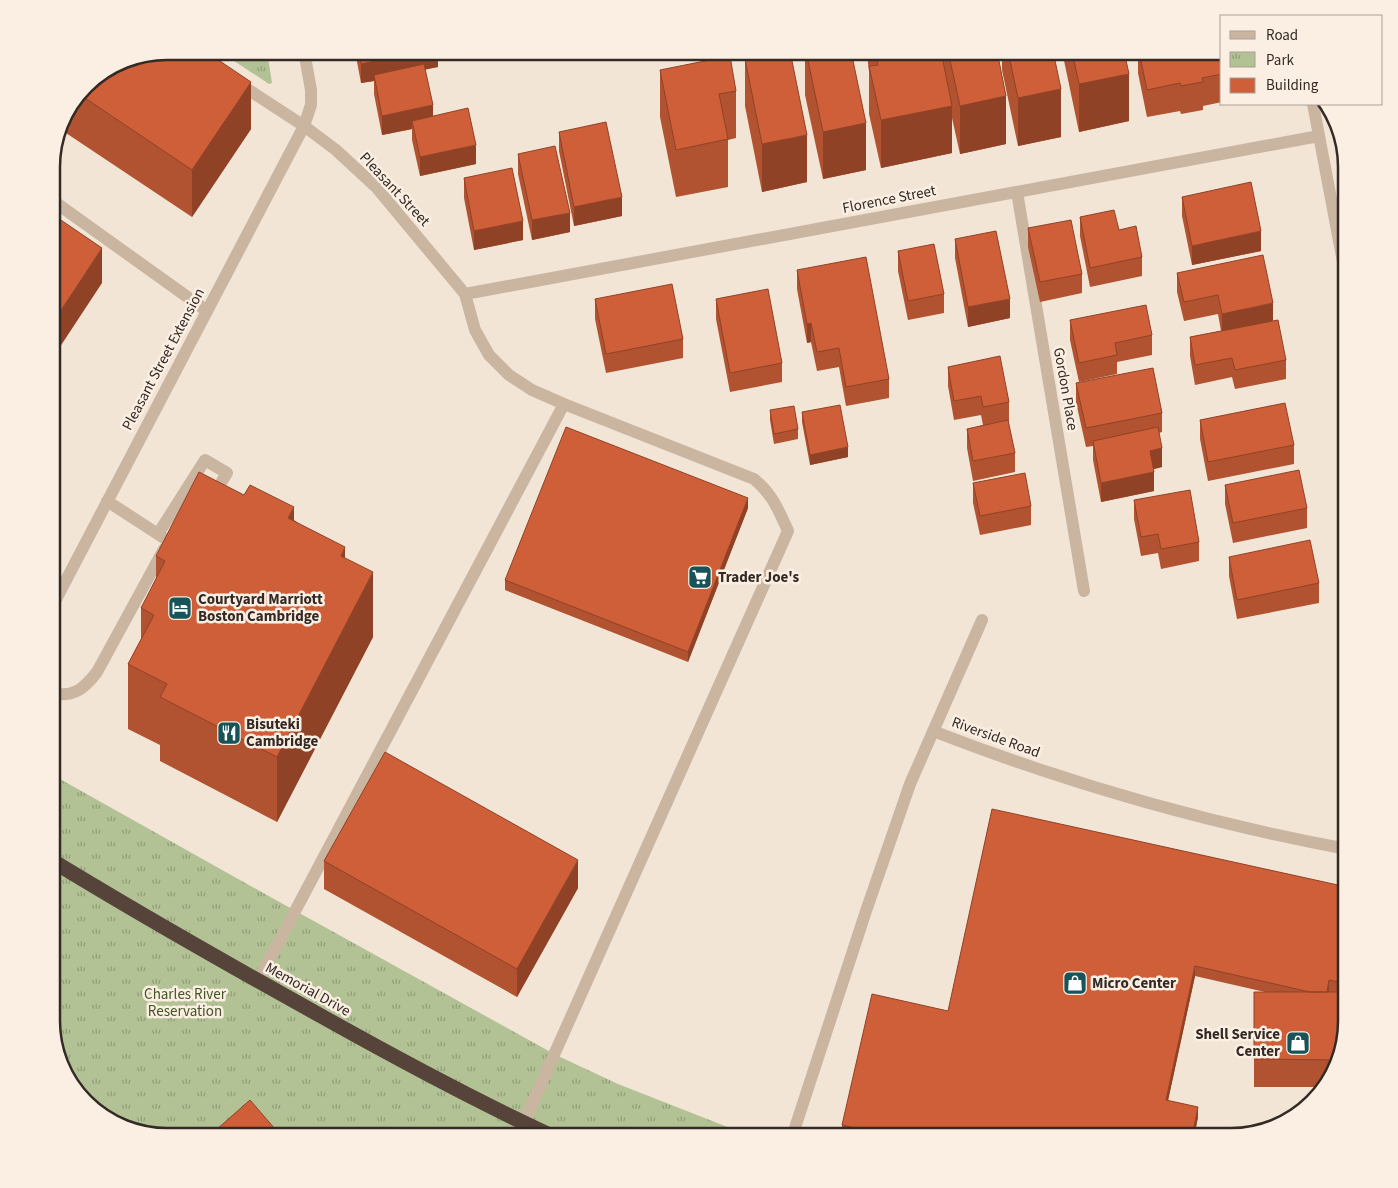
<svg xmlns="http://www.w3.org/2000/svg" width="1398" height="1188" font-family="'Source Sans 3',sans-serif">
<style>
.park{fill:url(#park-tufts)}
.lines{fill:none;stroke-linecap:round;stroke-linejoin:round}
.minor{stroke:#cab5a1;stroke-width:12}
.highway{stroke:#56443b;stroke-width:15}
.wall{fill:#b15230}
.shaded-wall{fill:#904227}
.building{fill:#ce5f38;stroke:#904227}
.labels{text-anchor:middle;stroke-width:5;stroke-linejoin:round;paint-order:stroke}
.street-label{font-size:15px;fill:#342a25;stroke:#faefe2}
.poi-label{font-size:15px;font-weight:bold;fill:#342a25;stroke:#faefe2;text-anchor:start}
.park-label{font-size:15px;fill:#435427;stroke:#faefe2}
.rim{fill:none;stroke:#342a25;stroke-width:2.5}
</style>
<defs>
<pattern id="park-tufts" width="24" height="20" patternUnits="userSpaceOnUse" patternTransform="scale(1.25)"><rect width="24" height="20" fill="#b2c295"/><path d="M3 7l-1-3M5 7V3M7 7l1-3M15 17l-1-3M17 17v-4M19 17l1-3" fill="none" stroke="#929e79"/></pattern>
</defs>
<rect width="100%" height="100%" fill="#f2e5d6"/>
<path class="park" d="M219,51h48l5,32 -3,1z
M51,774l223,125 282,156 62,29 135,53h-586l-44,-9 -30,-18 -30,-38 -12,-44z"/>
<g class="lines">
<path class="minor" d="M238,83l66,43 32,24 40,37 89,107 10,36 14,25 20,20 23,15 32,14 190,75c19,16 24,30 34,52l-264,591
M1313,104l34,179
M1017,192l67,399
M52,200l155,111
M465,294l854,-158
M107,501l57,37
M158,534l47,-74 22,13 -14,23
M52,607l252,-481 7,-21v-15l-7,-39
M51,693c22,5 33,-4 46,-21l67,-123
M933,731c134,52 273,92 414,118
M258,981l306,-577
M792,1137l74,-226 44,-127 72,-164"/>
<path class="highway" d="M51,860c90,55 180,106 272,157 75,42 153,84 231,120"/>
</g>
<path class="wall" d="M355,51h83v16l-13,2 8,47 43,48 -56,12 -8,-36v-11l-30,6 -8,-41v-13l-13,2z
M503,51h31v1l-30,6z
M538,51h22l-21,4z
M805,51h46l15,119 -43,9 -18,-84z
M868,51h55l1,4 18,-1v-3h55l9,93 -46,10 -8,-36v35l-71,15 -12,-54v-42l-1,-9z
M1002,51h51l8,86 -43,9 -16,-76z
M1062,51h62l5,70 -50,11z
M1138,51h84v51l-19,4v4l-22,4 -1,-3 -33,6 -9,-44z
M745,59l62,123 -45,10 -17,-86z
M660,70l76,21v47l-8,2v47l-52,10 -16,-80z
M90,80l161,49 -59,88 -132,-88 3,-13z
M559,132l63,84 -48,10 -15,-75z
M518,154l52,78 -38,8 -14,-66z
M464,178l59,62 -49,10 -10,-52z
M1182,197l79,54 -69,14 -10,-49z
M1080,217l39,13 23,27v19l-52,11 -10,-51z
M1028,228l54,46v19l-42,9 -12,-55z
M955,239l55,79 -42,9 -13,-69z
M898,251l46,43v19l-36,7 -10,-49z
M797,270l92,109v19l-43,8 -7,-39 -22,4 -6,-29 -4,1 -10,-54z
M1177,273l96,48 13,39v19l-51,10 -3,-12 -37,8 -5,-29v-19l31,-6 -3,-17 -34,7 -7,-29z
M595,299l88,40v19l-77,15 -11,-54z
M716,299l66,64v19l-52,10 -14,-73z
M1070,320l82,15v20l-35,7v12l-38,8 -9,-42z
M948,367l61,35v19h-1l7,32v19l-42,9 -6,-33v-19l16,-4 -2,-10 -27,5 -6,-34z
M1076,383l86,30v19l-3,1 3,34 -8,2v22l-53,11 -8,-42v-14l-7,1 -10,-45z
M770,410l28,19v10l-24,5 -4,-24z
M802,412l46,45 -38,8 -8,-43z
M1200,420l94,25v19l-86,17 -8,-42z
M973,483l58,23v19l-51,10 -7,-32z
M1225,485l82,23v20l-74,15 -8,-39z
M1134,500l65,42v19l-38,8 -3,-16 -17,3 -7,-37z
M748,508l-60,154 -183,-72v-10z
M294,520l51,38 28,79 -96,185 -117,-61v-16l-32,-16v-65l13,-25v-31l15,-28v-24z
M1229,557l90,26v20l-82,16 -8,-43z
M324,861l254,27 -61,109 -193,-108z
M1347,887v134l-9,44 -14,22h-70v-95h11l-70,-16 -27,124 30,17 -4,20h-343l-9,-2v-10l106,-114z"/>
<path class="shaded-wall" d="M420,51h18v16l-63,13 -1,-5v6l-13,2v-19z
M1129,74v47l-50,11v-48z
M251,82v47l-59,88v-47z
M1061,89v48l-43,9v-48z
M1006,96v48l-46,10v-48z
M433,105v19l-21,-3v8l-30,6v-19z
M952,106v47l-71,15v-48z
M866,123v47l-43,9v-47z
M807,135v47l-45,10v-48z
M476,145v19l-56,12v-19z
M622,197v19l-48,10v-19z
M570,213v19l-38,8v-20z
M523,221v19l-49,10v-19z
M1261,231v20l-69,14v-19z
M102,248v35l-50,76v-35z
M1010,299v19l-42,9v-20z
M1273,303v19l-51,11v-19z
M811,323v19l-4,1v-19z
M848,447v10l-38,8v-10z
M1162,448v19l-12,3v-19z
M1154,472v19l-53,11v-19z
M748,498v10l-60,154v-10z
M294,507v65l-6,-54z
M345,547v65l-4,-56z
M373,572v65l-96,185v-65z
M578,860v28l-61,109v-28z
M1195,966v10l-29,134v-10z
M1329,980v10l-3,15v-10z
M1198,1107v10l-4,20h-2z"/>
<path class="building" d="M167,51h38l46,31 -59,88 -113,-76 11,-14 33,-20z
M359,51h61l-59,13z
M780,51h10l17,84 -45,9 -17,-85z
M806,51h45l15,72 -43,9z
M875,51h48l1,4 17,-4 11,55 -71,14 -12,-54 9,-1z
M948,51h49l9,45 -46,10z
M1008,51h45l8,38 -43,9z
M1072,51h52l5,23 -50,10z
M1139,51h83v23l-20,4 1,4 -22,4 -1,-3 -33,7z
M730,56l6,35 -17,3 9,45 -52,11 -16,-80z
M424,64l9,41 -51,11 -8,-41z
M468,108l8,37 -56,12 -8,-36z
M606,122l16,75 -48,10 -15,-75z
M555,146l15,67 -38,7 -14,-66z
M512,168l11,53 -49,10 -10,-53z
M1251,182l10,49 -69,15 -10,-49z
M1114,210l5,20 17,-4 6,31 -52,11 -10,-51z
M52,214l50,34 -50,76z
M1071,220l11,54 -42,8 -12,-54z
M996,231l14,68 -42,8 -13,-68z
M934,244l10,50 -36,7 -10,-50z
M1263,255l10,48 -51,11 -4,-19 -34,7 -7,-29z
M866,257l23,122 -43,8 -7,-39 -22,4 -6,-29 -4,1 -10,-54z
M672,284l11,55 -77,15 -11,-55z
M768,289l14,74 -52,10 -14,-74z
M1146,305l6,30 -37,8 2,12 -38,8 -9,-43z
M1278,320l8,40 -51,10 -3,-12 -37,7 -5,-28z
M1000,356l9,46 -26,5 -2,-11 -27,5 -6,-34z
M1153,368l9,45 -76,15 -10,-45z
M1285,403l9,42 -86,17 -8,-42z
M840,405l8,42 -38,8 -8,-43z
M794,406l4,23 -24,5 -4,-24z
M1008,420l7,33 -42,8 -6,-32z
M566,427l182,71 -60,154 -183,-72z
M1158,427l4,21 -12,3 4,21 -53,11 -8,-42z
M1299,470l8,38 -74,15 -8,-38z
M199,472l45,23 6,-10 44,22 -6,11 57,29 -4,9 32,16 -96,185 -117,-60 7,-13 -39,-20 26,-49 -13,-7 24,-47 -9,-5z
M1025,473l6,33 -51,10 -7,-33z
M1190,490l9,52 -38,7 -3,-15 -17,3 -7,-37z
M1310,540l9,43 -82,17 -8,-43z
M385,752l193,108 -61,109 -193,-108z
M992,809l355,78v97l-18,-4 -2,12h-17l-115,-26 -29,134 32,7 -6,30h-189l-30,-7 -2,7h-76l-53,-12 30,-131 76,17z
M1254,992h93v29l-8,39 -85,-1z
M250,1100l32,37h-74z"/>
<defs>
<g id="supermarket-square" transform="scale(1.25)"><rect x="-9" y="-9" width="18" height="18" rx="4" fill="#185358" stroke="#faefe2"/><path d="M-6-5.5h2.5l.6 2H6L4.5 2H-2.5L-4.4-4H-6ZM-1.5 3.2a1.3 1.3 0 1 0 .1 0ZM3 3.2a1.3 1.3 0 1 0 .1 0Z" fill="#fff"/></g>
<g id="hotel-square" transform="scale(1.25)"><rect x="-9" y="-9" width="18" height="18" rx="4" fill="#185358" stroke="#faefe2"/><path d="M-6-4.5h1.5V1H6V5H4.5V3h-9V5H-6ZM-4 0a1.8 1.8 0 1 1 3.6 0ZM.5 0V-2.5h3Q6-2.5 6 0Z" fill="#fff"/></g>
<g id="restaurant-square" transform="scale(1.25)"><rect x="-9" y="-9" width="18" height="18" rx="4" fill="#185358" stroke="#faefe2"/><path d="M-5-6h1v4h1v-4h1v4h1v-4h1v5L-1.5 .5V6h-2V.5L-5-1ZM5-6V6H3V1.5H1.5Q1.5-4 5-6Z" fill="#fff"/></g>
<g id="shop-square" transform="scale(1.25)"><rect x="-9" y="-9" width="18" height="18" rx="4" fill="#185358" stroke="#faefe2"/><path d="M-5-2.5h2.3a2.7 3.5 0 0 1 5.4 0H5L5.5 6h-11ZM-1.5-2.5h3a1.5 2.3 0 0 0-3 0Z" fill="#fff"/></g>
</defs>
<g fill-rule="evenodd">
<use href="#supermarket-square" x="700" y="577"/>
<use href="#hotel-square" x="180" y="608"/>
<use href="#restaurant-square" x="229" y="733"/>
<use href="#shop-square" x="1075" y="983"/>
<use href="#shop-square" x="1298" y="1043"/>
</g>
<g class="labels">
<g class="street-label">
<text transform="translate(395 189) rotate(47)" y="5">Pleasant Street</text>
<text transform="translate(889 199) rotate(-11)" y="5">Florence Street</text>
<text transform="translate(163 359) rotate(-62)" y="5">Pleasant Street Extension</text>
<text transform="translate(1066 389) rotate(80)" y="5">Gordon Place</text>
<text transform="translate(996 737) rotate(20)" y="5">Riverside Road</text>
<text transform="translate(308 989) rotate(29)" y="5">Memorial Drive</text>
</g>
<g class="poi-label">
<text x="718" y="582">Trader Joe's</text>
<text x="198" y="604">Courtyard Marriott<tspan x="198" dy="17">Boston Cambridge</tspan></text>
<text x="246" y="729">Bisuteki<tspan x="246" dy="17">Cambridge</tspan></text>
<text x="1092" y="988">Micro Center</text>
<text x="1280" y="1039" text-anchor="end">Shell Service<tspan x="1280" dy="17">Center</tspan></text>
</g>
<g class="park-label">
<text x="185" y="999">Charles River<tspan x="185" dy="17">Reservation</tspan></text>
</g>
</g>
<path d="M0 0H1398V1188H0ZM167 60H1231A107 107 0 0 1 1338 167V1021A107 107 0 0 1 1231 1128H167A107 107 0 0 1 60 1021V167A107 107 0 0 1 167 60Z" fill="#faefe2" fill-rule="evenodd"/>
<path class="rim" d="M167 60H1231A107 107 0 0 1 1338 167V1021A107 107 0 0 1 1231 1128H167A107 107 0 0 1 60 1021V167A107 107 0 0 1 167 60Z"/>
<rect x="1220" y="15" width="162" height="90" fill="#faefe2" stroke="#aba096"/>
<rect x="1230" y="31" width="25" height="8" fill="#cab5a1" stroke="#aba096"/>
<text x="1266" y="40" font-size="15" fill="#342a25">Road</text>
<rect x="1230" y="52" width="25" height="15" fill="url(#park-tufts)" stroke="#aba096"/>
<text x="1266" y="65" font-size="15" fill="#342a25">Park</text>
<rect x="1230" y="78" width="25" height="15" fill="#ce5f38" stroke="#aba096"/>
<text x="1266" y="90" font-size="15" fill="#342a25">Building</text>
</svg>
